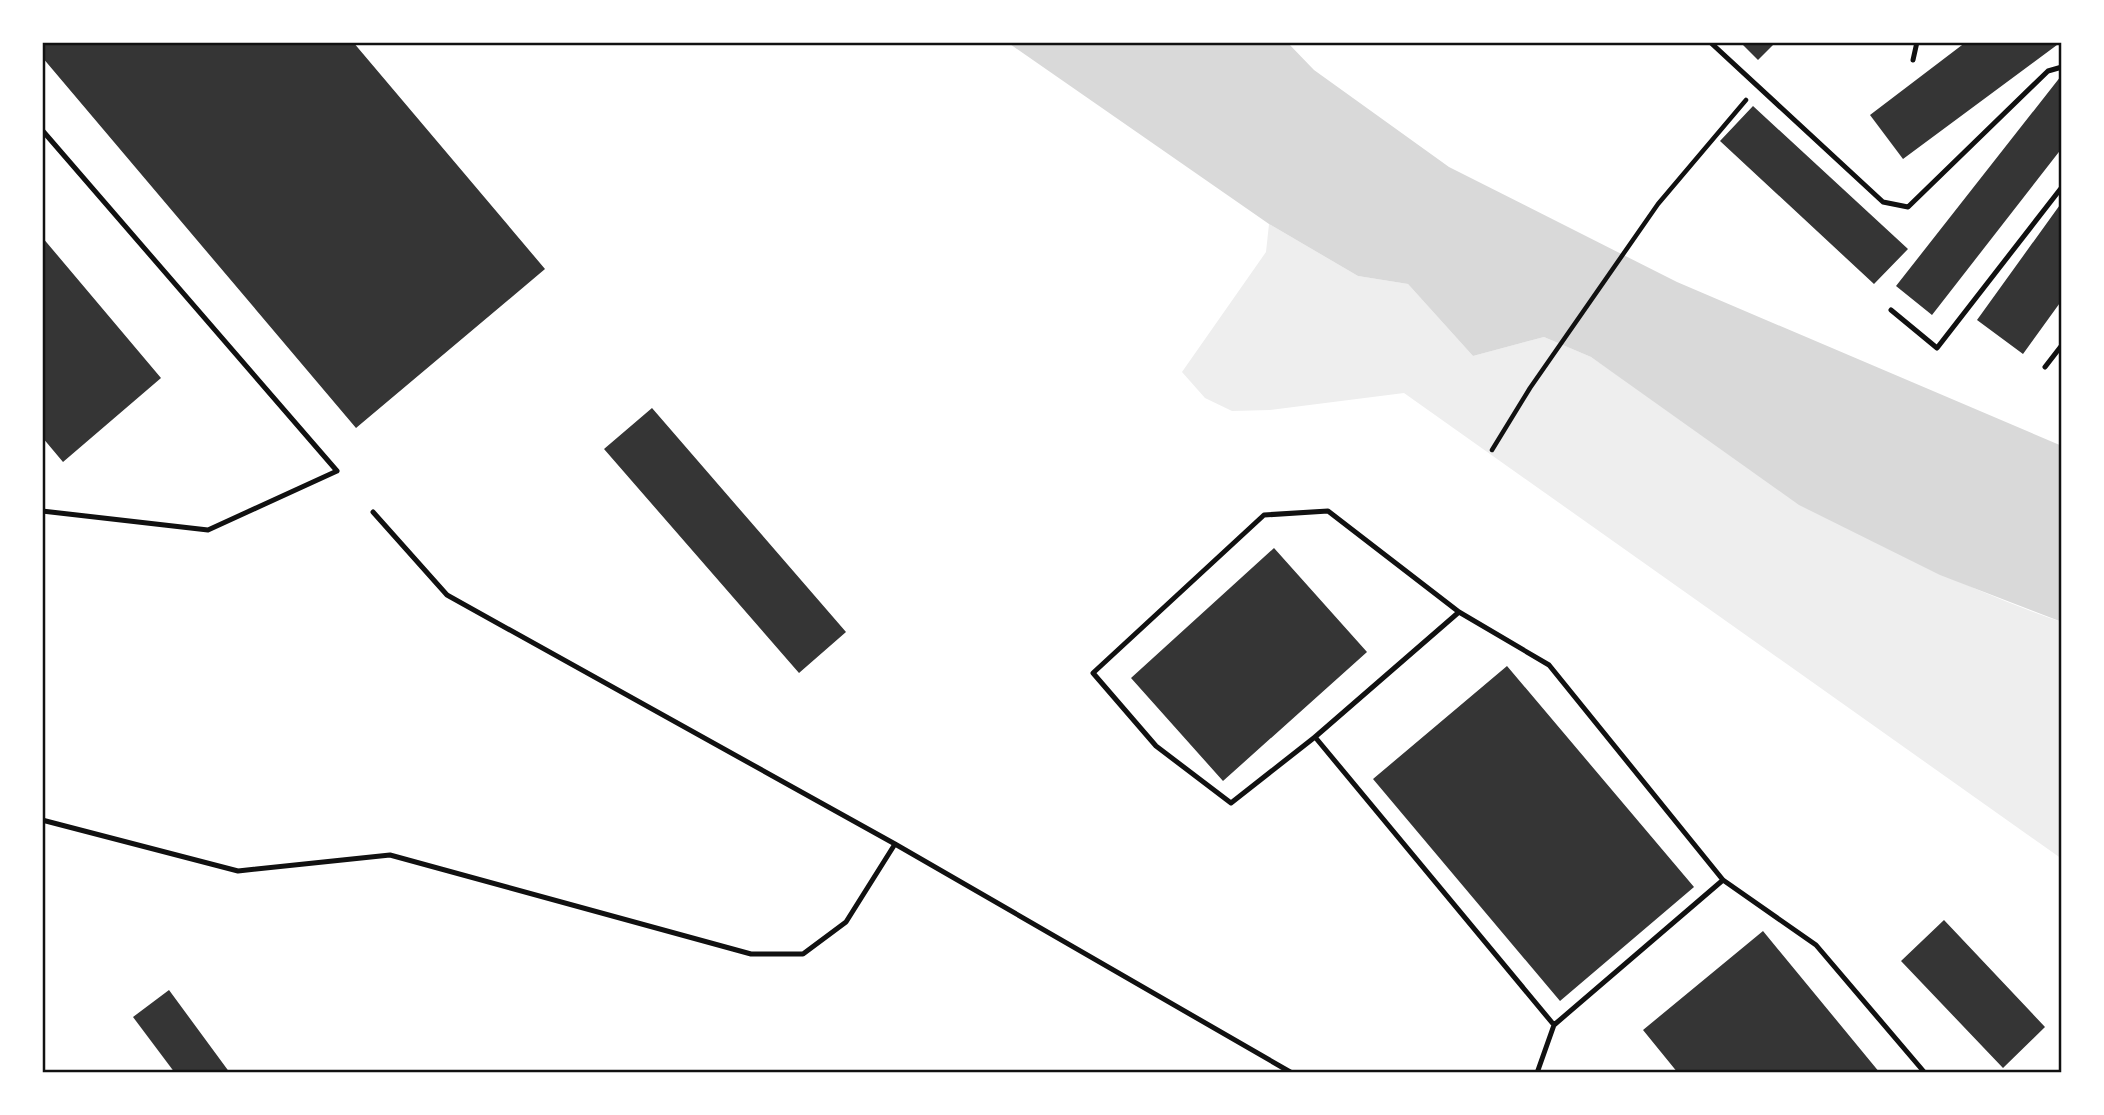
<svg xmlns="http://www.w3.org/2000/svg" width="2104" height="1115" font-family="'IBM Plex Sans',sans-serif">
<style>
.green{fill:#eee}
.water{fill:#d9d9d9}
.building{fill:#353535}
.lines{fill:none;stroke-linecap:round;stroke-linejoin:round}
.path{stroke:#111;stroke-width:4.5}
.service{stroke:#111;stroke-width:5}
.neatline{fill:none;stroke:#111;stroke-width:2.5}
</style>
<rect width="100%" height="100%" fill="#fff"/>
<path class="green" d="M1269,224l89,52 50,8 65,72 71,-19 47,20c149,101 299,208 471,265v237l-658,-466 -134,17 -38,1 -27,-13 -23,-26 84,-120z"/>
<path class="water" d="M1007,42h280l27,28 135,97 228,115 385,164v176l-122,-47 -141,-70 -208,-148 -47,-20 -71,19 -65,-72 -50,-8 -89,-52z"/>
<path class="building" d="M42,42h311l192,227 -189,159 -314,-371z
M1740,42h36l-18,18z
M1966,42h95l-158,117 -33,-44z
M2061,76l1,72 -130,167 -36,-29z
M1753,106l155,143 -34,35 -154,-143z
M2062,202v98l-39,54 -46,-34z
M42,237l119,141 -98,84 -21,-25z
M652,408l194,224 -47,41 -195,-224z
M1274,548l93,104 -144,129 -92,-103z
M1507,666l187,221 -134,114 -187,-222z
M1944,920l101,107 -42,41 -102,-107z
M1763,931l117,142h-202l-35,-43z
M169,990l61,83h-55l-42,-56z"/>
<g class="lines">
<path class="path" d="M1492,450l38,-62 128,-184 88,-104"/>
<path class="service" d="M1710,42l173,160 25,5 140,-136 14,-4
M1913,60l4,-18
M42,130l295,341 -129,59 -166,-19
M1891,310l46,38 125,-161
M2045,367l17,-22
M373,512l74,83 448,249 397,229
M1315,737l144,-125
M42,820l196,51 152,-16 361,99h52l43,-32 49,-78
M1554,1025l-239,-288 -84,66 -75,-57 -63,-73 171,-158 64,-4 131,101 90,53 174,215 93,65 109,128
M1537,1073l17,-48 169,-145"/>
</g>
<rect width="2104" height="1115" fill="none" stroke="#ffffff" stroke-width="88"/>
<rect x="44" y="44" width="2016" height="1027" class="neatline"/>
</svg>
